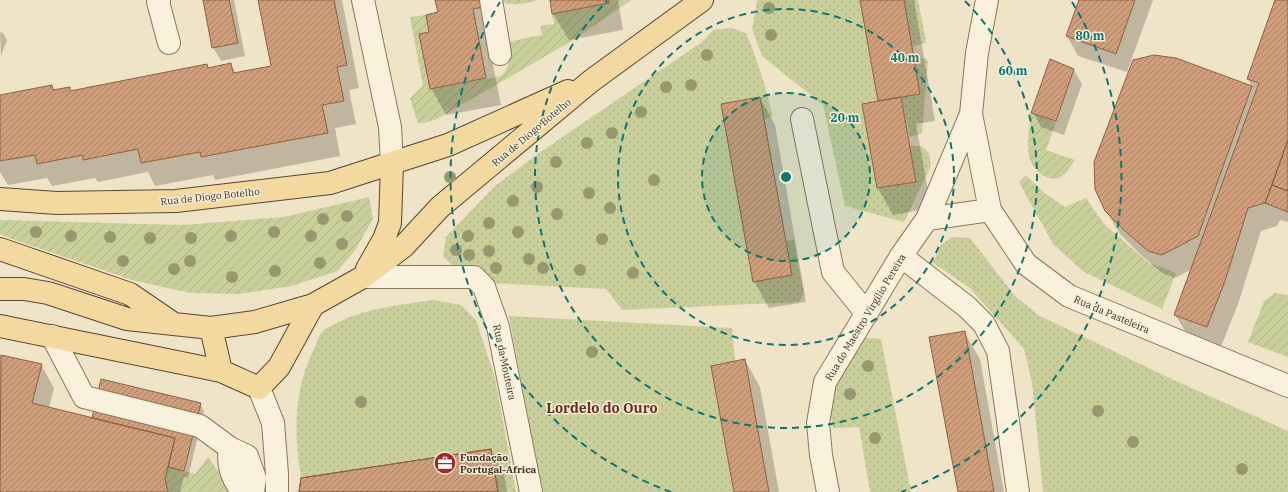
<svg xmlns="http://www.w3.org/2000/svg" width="1288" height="492" font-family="'IBM Plex Serif',serif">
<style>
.grass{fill:url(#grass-dots)}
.garden{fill:url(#garden-furrows)}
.shadow{fill:#0003}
.building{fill:url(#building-hatch);stroke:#8d5f41}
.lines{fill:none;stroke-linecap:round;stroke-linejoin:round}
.minor-casing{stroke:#8d765c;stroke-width:24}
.major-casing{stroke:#5b4430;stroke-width:24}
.minor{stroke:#faf1dc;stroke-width:22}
.major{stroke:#f3d9a0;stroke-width:22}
.tree{fill:#96986f}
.ring{fill:none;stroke:#0f766e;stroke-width:2;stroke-dasharray:7 5}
.labels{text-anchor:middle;stroke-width:3;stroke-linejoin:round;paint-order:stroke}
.street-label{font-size:10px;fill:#3d2e20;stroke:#f7eed8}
.poi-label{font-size:10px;font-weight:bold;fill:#3d2e20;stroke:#f7eed8;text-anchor:start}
.district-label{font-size:14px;font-weight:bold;fill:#6b2e1e;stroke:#f7eed8}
.centre{fill:#0f766e;stroke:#f7eed8;stroke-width:2}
.ring-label{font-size:12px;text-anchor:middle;font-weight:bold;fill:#0f766e;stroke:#f7eed8;stroke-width:3;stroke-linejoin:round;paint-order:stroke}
</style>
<defs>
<pattern id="grass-dots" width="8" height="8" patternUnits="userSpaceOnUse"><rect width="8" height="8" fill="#c9cf9b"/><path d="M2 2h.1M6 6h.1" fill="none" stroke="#aeb285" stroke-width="1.8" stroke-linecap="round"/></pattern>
<pattern id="garden-furrows" width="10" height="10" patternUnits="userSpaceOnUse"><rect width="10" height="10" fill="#c9cf9b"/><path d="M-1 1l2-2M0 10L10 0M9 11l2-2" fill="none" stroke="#aeb285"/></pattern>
<pattern id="building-hatch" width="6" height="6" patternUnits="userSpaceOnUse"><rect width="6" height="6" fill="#cf9f7d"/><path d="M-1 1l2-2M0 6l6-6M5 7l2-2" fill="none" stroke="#a98266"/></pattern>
</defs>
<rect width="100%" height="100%" fill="#f0e4c8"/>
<path class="grass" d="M757,0h103l18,101 -16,4 15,83 39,-7 -6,-35h11l8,7 2,13 -27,56 -59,-16 -22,-101 -61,-49 -10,-27z
M904,0h14l8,41v2l-14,4z
M731,28l15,5c12,28 20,55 27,84l-9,2 -4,-22 -39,7 32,177 33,-40 8,-1 10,53 -5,9 -177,8 -16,-21 -115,-6 -35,-13 -13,-14 3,-19 49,-51 44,-33 163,-111 11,-12z
M926,58l2,4 -6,71 -12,4 -9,-40 19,-3 -6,-34z
M952,237l18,1 45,58 23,19 140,67 110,49v61h-245l-11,-109 -8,-34 -54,-61 -37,-25 8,-18z
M433,300l28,5 15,15 19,58 21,114h-18l-7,-43 -190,29c-7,-45 -8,-89 14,-131 2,-5 4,-12 8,-16 2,-3 7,-4 10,-6 30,-17 67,-20 100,-25z
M509,316l223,12 3,33 -24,6 23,125h-192z
M865,338l16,1 30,153h-41l-11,-65 -26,1 -3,-17 4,-27z"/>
<path class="garden" d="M499,0h40c-13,3 -28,8 -40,0z
M609,0h22l-56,39 -136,79 -15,5h-6l-8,-25 13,-12 -13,-69 16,-2 3,17 -10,2 11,55 71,-13c11,-11 9,-21 6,-34l35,-7 -2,-9 14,-2 -2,-10 56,-11z
M1031,113l25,9 -10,28 29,10c-4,6 -8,13 -14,17 -14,7 -30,-9 -32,-21 -3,-15 1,-29 2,-43z
M1026,175l17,17 22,15 21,-9 18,26 45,39 27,10 -14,36 -78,-37 -31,-28 -34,-62z
M369,197l4,22 -17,30 -18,22 -47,15 -52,8 -49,-1 -58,-13 -120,-41 -12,-5v-14l181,5 103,-8z
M1275,293l13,2v62l-40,-15 16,-41z
M208,457l17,23 3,12h-60l-3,-13 3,-12 27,7z"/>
<path class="shadow" d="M204,0h30l11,56 -24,5 -8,-14z
M259,0h83l17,88 -10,2 7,34 -21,4 5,28 -125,24 -2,-5 -58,11 -7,-14 -50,10 -3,-4 -43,8 -5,-8 -39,7 -8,-13v-76l52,-10 3,5 14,-3 2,3 135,-26 2,4 23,-5 5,10 36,-8z
M437,0h54l-4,35 14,70 -55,10 -15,-27 -1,-55 9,-20z
M551,0h67l5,30 -54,10 -16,-26z
M861,0h53l21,121 -19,3 15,84 -38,7 -15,-27 -15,-83 16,-3z
M1080,0h73l-26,72 -49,-16 -11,-20z
M1276,0h12v222l-8,-2 -3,6 -16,5 -23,73 -18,45 -31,-12 -14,-22 17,-46 -17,9 -13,-5 -22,-19 -20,-20 -14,-23 70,-152 76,28 -4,-8z
M0,32l3,1 4,7 -6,16z
M1074,70l8,14 -18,51 -23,-8 -8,-15z
M760,98l15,27 31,177 -37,6 -15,-27z
M964,332l16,27 24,133h-45z
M0,355l41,10 13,23 -5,20 44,11 107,-15 4,7 -16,67 -4,-1 -4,15h-180z
M745,360l15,27 19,105h-44z
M490,450l14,23 3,19h-207z"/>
<path class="building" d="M203,0h26l9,43 -26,5z
M258,0h76l13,65 -10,2 7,34 -22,4 6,28 -127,24 -1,-5 -59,11 -3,-14 -55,11v-5l-46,9 -2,-9 -35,6v-66l52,-10 1,5 17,-3v4l137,-27 1,4 23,-5 2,10 38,-7z
M435,0h46l2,7 -10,2 13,69 -56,11 -11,-55 10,-2 -3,-17 12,-3z
M550,0h58l1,3 -57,11z
M860,0h44l16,94 -42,7z
M1079,0h56l-19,54 -50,-18z
M1275,0h13v140l-23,63 -17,5 -23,73 -18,46 -33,-12 85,-232 -12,-4z
M1154,55l22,3 76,28 -54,150 -36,19 -14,-4 -23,-20 -20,-20 -10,-22 -1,-27 39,-102z
M1050,59l24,10 -18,52 -25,-8z
M760,97l32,178 -39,7 -32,-178z
M901,97l15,85 -39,6 -15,-84z
M1288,140v51l-16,-6z
M1272,185l16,6v21l-23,-9z
M965,331l29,161h-36l-29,-155z
M1,355l41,9 -10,39 143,35 -10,41 3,13h-168z
M745,359l24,133h-35l-23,-126z
M101,379l100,24 -17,68 -16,-4 7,-29 -83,-20z
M491,449l7,43h-199l2,-14z
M491,449l7,43h-199l2,-14z"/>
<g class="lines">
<g class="minor-casing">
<path id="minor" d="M159,0l-1,2 11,41
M363,0l27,127 2,37
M491,0l9,54
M971,114l19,96 36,54 43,32 219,90
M802,119l31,153 34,42
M927,219l63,-9
M901,256l66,51 17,17 14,27 20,141
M363,277h111l10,10 14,40 33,165
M52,336l32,61 116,29 30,22 17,8 8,22 -2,14
M259,388l14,35 4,51v18
M230,448c-3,16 2,31 13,44
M828,492l-7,-37 -3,-32 7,-41 76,-126 26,-37 44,-105 6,-61 10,-53"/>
</g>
<g class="major-casing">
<path id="major" d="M0,199l57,4 119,-2 154,-18 118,-38 120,-54
M0,249l130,45 41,28
M367,269l17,-30 6,-16 2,-59
M0,289h24l24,4 79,26 84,9 44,-6 58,-17 50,-28 40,-30 37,-40 151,-126 111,-81
M0,326l221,45 38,17 20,-21 34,-62
M211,328l10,43"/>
</g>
<use href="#minor" class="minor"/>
<use href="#major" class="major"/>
</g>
<g class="tree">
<circle cx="769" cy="8" r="6"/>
<circle cx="771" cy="35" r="6"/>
<circle cx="707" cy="55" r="6"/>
<circle cx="691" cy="85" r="6"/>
<circle cx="666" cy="87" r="6"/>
<circle cx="641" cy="112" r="6"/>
<circle cx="612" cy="133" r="6"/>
<circle cx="587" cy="143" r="6"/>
<circle cx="556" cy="162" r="6"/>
<circle cx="450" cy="177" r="6"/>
<circle cx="654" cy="180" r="6"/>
<circle cx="537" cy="187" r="6"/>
<circle cx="589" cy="193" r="6"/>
<circle cx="513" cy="201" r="6"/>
<circle cx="610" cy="208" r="6"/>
<circle cx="557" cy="214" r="6"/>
<circle cx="347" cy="216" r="6"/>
<circle cx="323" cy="219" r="6"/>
<circle cx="489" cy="223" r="6"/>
<circle cx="36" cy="232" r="6"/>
<circle cx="274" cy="232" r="6"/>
<circle cx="518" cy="232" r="6"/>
<circle cx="71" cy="236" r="6"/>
<circle cx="231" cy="236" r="6"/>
<circle cx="311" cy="236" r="6"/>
<circle cx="468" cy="236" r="6"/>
<circle cx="110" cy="237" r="6"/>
<circle cx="150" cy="238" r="6"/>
<circle cx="191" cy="238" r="6"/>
<circle cx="602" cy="239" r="6"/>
<circle cx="342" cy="244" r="6"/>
<circle cx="456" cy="250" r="6"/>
<circle cx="489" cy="251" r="6"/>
<circle cx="469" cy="255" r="6"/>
<circle cx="529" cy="259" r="6"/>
<circle cx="123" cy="261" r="6"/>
<circle cx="190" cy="261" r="6"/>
<circle cx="320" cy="263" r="6"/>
<circle cx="496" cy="268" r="6"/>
<circle cx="543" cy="268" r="6"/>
<circle cx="174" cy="269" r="6"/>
<circle cx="580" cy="270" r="6"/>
<circle cx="275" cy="271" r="6"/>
<circle cx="633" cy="273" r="6"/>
<circle cx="232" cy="277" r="6"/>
<circle cx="592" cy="352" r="6"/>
<circle cx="868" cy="366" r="6"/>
<circle cx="850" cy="394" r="6"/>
<circle cx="361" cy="402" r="6"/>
<circle cx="1098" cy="411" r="6"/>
<circle cx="875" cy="438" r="6"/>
<circle cx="1133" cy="442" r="6"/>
<circle cx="1242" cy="469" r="6"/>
</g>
<circle cx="786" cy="177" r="84" fill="#0f766e" fill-opacity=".12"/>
<g class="ring">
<circle cx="786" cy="177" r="84"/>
<circle cx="786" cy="177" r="168"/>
<path d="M965 1A251 251 0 1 1 607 1"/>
<path d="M671 492A335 335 0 0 1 500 2M1072 2A335 335 0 0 1 901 492"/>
</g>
<defs>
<g id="office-disc" transform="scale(1.15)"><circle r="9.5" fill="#9e2a2b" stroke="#f7eed8"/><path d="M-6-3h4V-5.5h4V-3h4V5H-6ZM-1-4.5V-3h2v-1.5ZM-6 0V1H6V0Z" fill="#fff"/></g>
</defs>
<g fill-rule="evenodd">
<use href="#office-disc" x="445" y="463"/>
</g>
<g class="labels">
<g class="street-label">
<text transform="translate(531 132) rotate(-40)" y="4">Rua de Diogo Botelho</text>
<text transform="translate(210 196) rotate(-6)" y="4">Rua de Diogo Botelho</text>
<text transform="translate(1112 314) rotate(23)" y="4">Rua da Pasteleira</text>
<text transform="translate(865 317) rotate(-59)" y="4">Rua do Maestro Virgílio Pereira</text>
<text transform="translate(505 362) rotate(78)" y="4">Rua da Mouteira</text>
</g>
<g class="poi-label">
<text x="460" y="461">Fundação<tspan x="460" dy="12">Portugal-Africa</tspan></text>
</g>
<g class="district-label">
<text x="602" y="413">Lordelo do Ouro</text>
</g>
</g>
<circle cx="786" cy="177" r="6" class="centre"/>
<g class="ring-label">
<text x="1090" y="40">80 m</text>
<text x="905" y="62">40 m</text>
<text x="1013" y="75">60 m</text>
<text x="845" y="122">20 m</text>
</g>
</svg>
